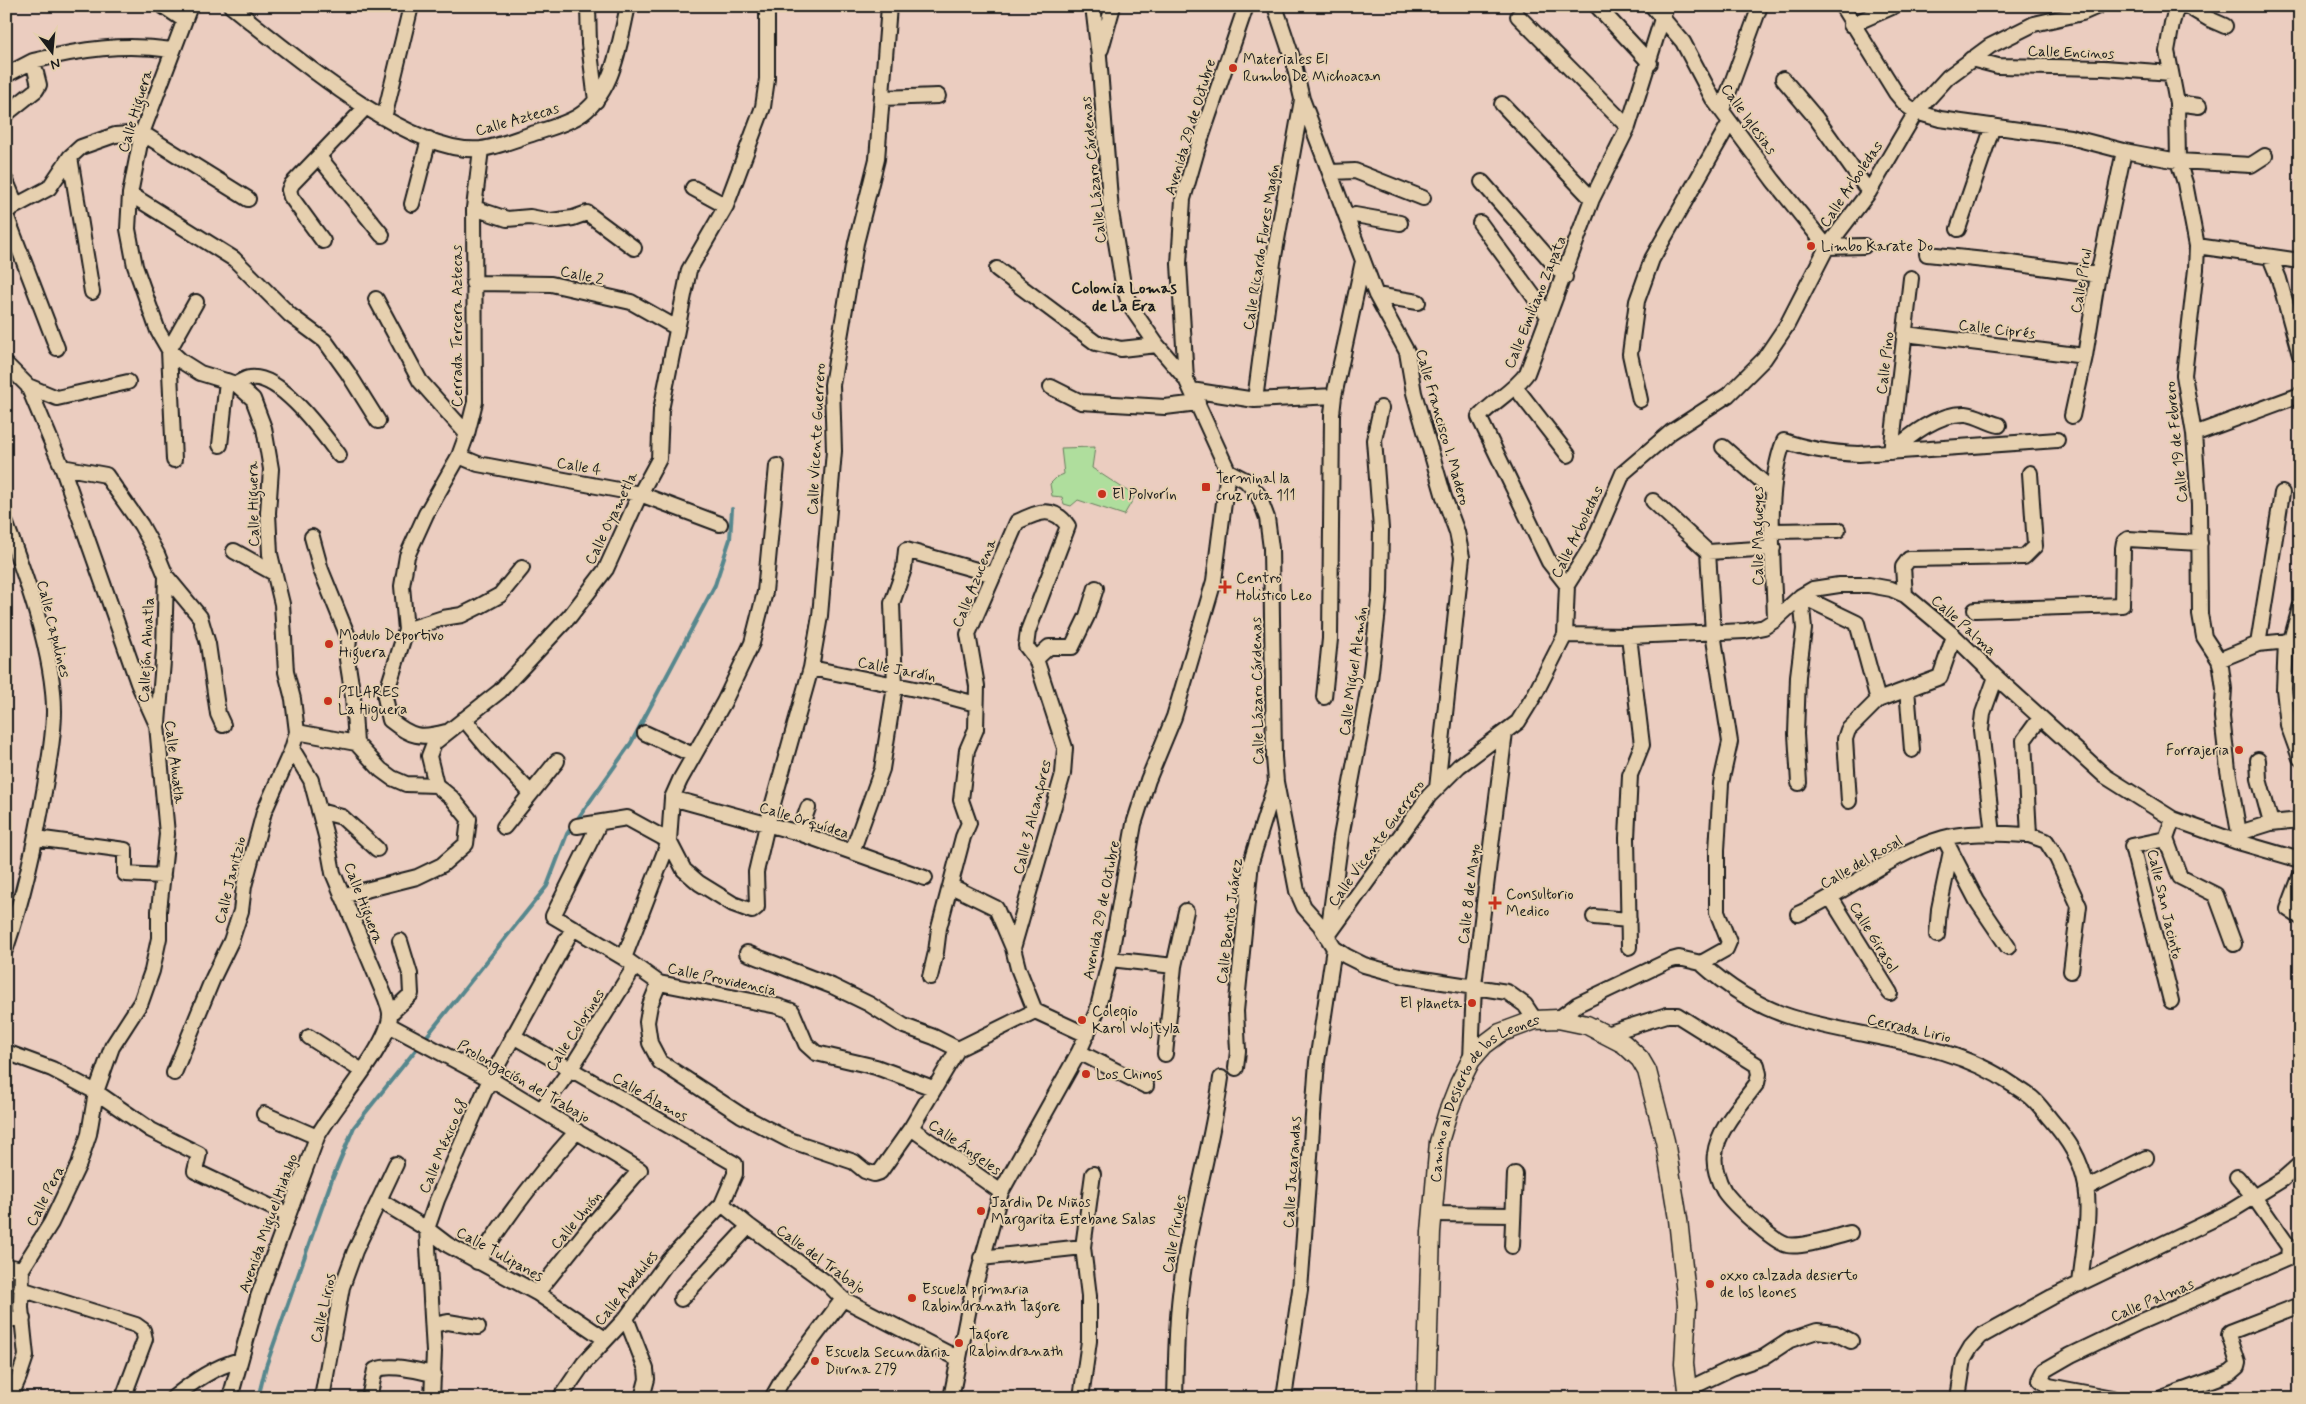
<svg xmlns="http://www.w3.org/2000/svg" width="2306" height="1404" font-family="Mynerve,sans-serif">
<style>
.green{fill:#afde9d;stroke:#667d5c}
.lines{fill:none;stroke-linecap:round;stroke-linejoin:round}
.stream{stroke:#57878d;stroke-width:4}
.minor-casing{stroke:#1c1c1c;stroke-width:18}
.major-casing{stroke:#1c1c1c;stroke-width:21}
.minor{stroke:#e6d0af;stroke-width:14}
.major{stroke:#e6d0af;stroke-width:18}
.poi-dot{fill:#c8321e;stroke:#e6d0af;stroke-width:2}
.labels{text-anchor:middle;stroke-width:4;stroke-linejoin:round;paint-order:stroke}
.street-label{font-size:15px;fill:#1c1c1c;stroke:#e6d0af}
.poi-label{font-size:15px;fill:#1c1c1c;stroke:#e6d0af;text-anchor:start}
.neighbourhood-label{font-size:16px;font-weight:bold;fill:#1c1c1c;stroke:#e6d0af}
</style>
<rect width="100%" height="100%" fill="#ebcdc0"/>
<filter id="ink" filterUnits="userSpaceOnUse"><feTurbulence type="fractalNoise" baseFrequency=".02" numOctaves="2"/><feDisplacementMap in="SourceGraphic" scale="10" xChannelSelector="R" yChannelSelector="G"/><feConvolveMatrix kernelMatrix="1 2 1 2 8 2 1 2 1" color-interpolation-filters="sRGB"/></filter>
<g filter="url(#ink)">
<path class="green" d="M1095,447l-3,21 43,28 -11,19 -46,-15 -7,6 -7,-2 -2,-7 -10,-1 -2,-12 7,-7 7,-3 -3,-26z"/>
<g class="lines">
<path class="stream" d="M258,1398l8,-32 65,-184 23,-55 193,-241 20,-52 64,-91 84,-158 15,-46 2,-30"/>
<g class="minor-casing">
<path id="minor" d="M163,6l21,14
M231,6c54,43 178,150 250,143 16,-2 35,-10 51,-15 15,-5 31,-9 45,-17 37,-22 42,-73 51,-111
M588,6l1,38 7,57
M1093,6l6,50 12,156 12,72 7,22 27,39 29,34 42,92 17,9 13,14 9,24 4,30 3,209 2,25 21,109 7,16 16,18 14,23 12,8 18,9 40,11 103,16 18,13 10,15
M1275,6l18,54 9,39 74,196 31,57 7,41 30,104 13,35 5,25 -25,231
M1597,6l53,57
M1652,6l31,36 30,57 60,81 54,67
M1842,6l54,87 10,12 10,7 24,7 130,18 54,14 54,10 73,4 14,-9
M2177,6l-5,17 -5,28 10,52 1,58 7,22 12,63 -1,23 -12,106 10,59 5,71 1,109 4,23 15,23 2,7 3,22 -2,28 6,53 11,63 -4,8
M2187,6l22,13 16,7
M1518,16l110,111
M1851,25l43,-19
M1101,49l12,-43
M1971,59l27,7 106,2 67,5
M6,75l27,-14
M1783,79l33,39 53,74
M882,98l56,-2
M2177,103l22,3
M1502,104l90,95
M1722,110l38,-104
M6,114l30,-24 3,-5 -6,-24c49,-12 90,-18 139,-11
M384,118l27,-112
M70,157l22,135
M319,157l63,78
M1331,172l24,-1 68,27
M6,181l10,24
M1482,182l83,95
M693,188l33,18
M130,194l104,65 56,56 35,26 23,32 30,48
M412,204l17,-65
M474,208l33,11 23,-2 21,4 22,-3 14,-5 47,35
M6,211l43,-23 21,-31 11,-10 34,-12 27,-2 106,66
M6,215l51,133
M1348,219l7,-4 45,8
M1480,223l68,93
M1958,229l35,-103
M323,241l-32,-44 -2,-7 3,-6 74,-77
M2197,246l103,15
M1827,247l37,-1
M1927,254l77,8 94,13
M2270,257l9,22 21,76
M997,269l99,74 25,6 36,-4
M473,283l78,1 80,18 46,26
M1376,295l42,7
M376,299l44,82 47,53
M1905,334l180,22
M169,350l5,110
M169,350l27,-48
M6,364l22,22 34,81 76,216 19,42 10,109 -8,77v27l-7,33 -11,31 -29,45 -16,45 -7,42 -10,30 -28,59 -29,46 -1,39 5,48 -7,21 -9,21
M1186,379l-7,-115 4,-65 14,-49 49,-144
M236,384c4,-2 10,-6 14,-6 30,-5 73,56 89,77
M28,386l29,12 71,-16
M1051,387l30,15 84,5 33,-4
M1516,388l52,67
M1191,390l64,10 79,-4
M1255,400l18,-138 29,-162
M1640,400l-10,-46 7,-53 15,-42 78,-137
M2072,416l13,-60 13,-81 26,-124
M2194,434l106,-39
M220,445l7,-64
M1723,447l50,44
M1891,452l20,-174
M1891,452c20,-17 46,-39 75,-38 12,1 22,9 33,11
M459,456l19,8 162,30 80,30
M62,467l44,8 35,50 16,29 9,22 34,41 8,27 10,70 5,11
M6,524c20,53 48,131 48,187 0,25 -5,50 -9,75 -9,55 -21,109 -39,162
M1773,531l65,-1
M312,537l9,33 28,69 -2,20 6,38 3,46
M234,551l40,22
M1708,552l65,-4
M1567,585l-18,-23 -70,-145c16,-17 34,-25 48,-44l65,-174 36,-72 38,-121
M1905,595l-2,-28 6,-8 115,-2 11,-11 -5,-73
M1801,596l56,27 21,77 -30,30 -3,9 4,62
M1975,610l147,-5 1,-57 1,-6 4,-3 72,4
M1775,620c-1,-54 -11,-128 9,-179 25,9 49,12 75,13l198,-14
M406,630l37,-12 19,-3 18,-9 20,-11 22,-27
M1565,635l64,1 116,-5 19,-4 11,-7 26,-24 12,-7 26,-4h30l22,4 14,6 49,41 42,41 109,99 68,43 62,22 65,19
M1629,636l13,109 -12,30 -3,63 2,109
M2291,640l9,-32
M2286,641l-2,48 4,36 12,33
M2258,644l24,-151
M1036,659l13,-12h23l15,-31 9,-28
M2219,660l39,-16 42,-4
M811,668l124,25 41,11
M1907,689l5,61
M1324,697l6,-58 2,-225 2,-18 29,-135
M1878,700l62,-23 14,-41
M464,719l23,28 44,46
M158,723l6,-74 2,-73
M297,732l59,11 25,27 11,8 14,6 30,1
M446,732c-26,7 -35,5 -56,-12l-5,-23 21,-67 -4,-44 5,-30 19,-42 33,-58 8,-22 8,-32 -1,-194 7,-59
M645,733l48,22
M2258,760l1,19 12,44
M1799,783l-3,-49 2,-58 6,-47 -3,-33
M672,798l127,35 126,45
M319,811l23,6 35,32
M2173,819l-7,20 14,38 36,18 18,49
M599,824l-46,92 71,42 35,25 118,23 15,5 14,33 10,9 60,14 57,21
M577,826l50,-8 42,23 15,29 15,13 34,21 19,7 5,-4 -1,-35 11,-47 44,-157 9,-52 14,-165 -2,-66 24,-142 21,-84 12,-153
M504,827l53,-66
M799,833l9,-25
M2239,833l32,-10 29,-3
M1993,834l-12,-104 2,-17 13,-36
M2029,835l17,6 11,17 22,48 -8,65
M36,838l89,12v24l38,2
M1944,838l33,63 31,46
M2166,839l-34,7 39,155
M852,852l30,-83 13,-83 -3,-83 12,-34 2,-19 88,25
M2300,877l-12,32 12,8
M951,886l45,22 17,40 5,20 17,43 52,24
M342,896l75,-19 25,-12 24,-21 3,-25 -17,-21 -16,-13 -7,-29 5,-13 66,-52 70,-75 36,-47 34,-75 19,-35 2,-49 28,-140 37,-64 37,-99 4,-28v-73
M1831,898l59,95
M1798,914c49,-22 93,-61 146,-76 27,-7 58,-4 85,-3l-5,-95 16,-22
M1594,917l35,3
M1328,934l13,-97 29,-157 10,-88 1,-63 -7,-89 7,-32
M1937,935l2,-26 12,-58
M1327,937l102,-141 30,-30 59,-44 16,-26 31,-61 2,-50 25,-40 31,-72 48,-41 57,-37 36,-36 23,-34 40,-78 42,-55 47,-80 32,-35 42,-31 44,-22 48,-11 16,-7
M747,953l85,33 37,18 35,22 30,11 24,12
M624,958l45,-117 3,-43 8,-18 44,-78 28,-59 13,-51 12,-126
M1110,959l64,7
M1701,963c24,22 57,44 90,54 74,23 156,22 222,68 6,4 13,8 19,13 7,6 13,15 19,22 18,21 30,39 35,66 5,31 -3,67 -6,98
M930,977l6,-25 3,-24 24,-91 6,-14 -8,-23 6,-50 9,-21 1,-43 -9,-52 49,-112c20,-9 35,-18 51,4l-40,105 -2,15 10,13 29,89 -2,26 -50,174
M659,983l-9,22 -3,17 3,21 10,19 81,53 48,25 65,22 11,9 9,3 6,-2 31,-44 47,-79 77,-38
M390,1014l21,-20 -1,-20 -10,-33
M1558,1019l20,-15 90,-43 11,-3 22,5 25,-14 3,-7 -12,-30v-62l4,-67 9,-41 -17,-109 -5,-81 -55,-51
M389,1025l101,54 150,91 -51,58 -52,65
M1606,1034l61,-19h10l80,50 2,9 -2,9c-15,21 -39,45 -42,71 -2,11 3,27 9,37 8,12 49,51 63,54 16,3 47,-8 63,-12
M513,1036l222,128v10l-13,30 -54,57 -42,57 -42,45 -24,35
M309,1037l53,34
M6,1052l46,17 44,23 55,38 48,24 -4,17 93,44
M1079,1052l67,34
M1165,1054l9,-88 12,-55
M1471,1060l3,-75 31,-253
M1236,1068l2,-17 -2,-40 15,-149 24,-77
M174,1073l39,-95 18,-37 10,-30 3,-25 20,-74 28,-63 5,-17 -4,-33 -7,-27 -4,-68 -12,-50 -2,-41 3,-44 -7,-41 -11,-29 -17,-15 -36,-11 -19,-12 -12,-11 -11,-19 -23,-65 -7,-37 2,-35 12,-61 48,-127
M541,1110l29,-40 65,-104
M264,1114l53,23
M911,1128l90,64
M2086,1188l60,-30
M379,1200l48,29 21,16 89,48 68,46
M722,1204l27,22 79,58 15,15 116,60
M1433,1214l79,1
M1512,1246l3,-72
M981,1258l102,-11
M477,1262c30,-46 63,-90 100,-131
M6,1266l16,3
M21,1289l115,36 7,5 2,9 -22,59
M681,1299l68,-73
M626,1318l20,51 1,10 -5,19
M6,1319h17
M433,1325l15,-3 30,5
M1686,1390l46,-22 32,-11 26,-17 27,-9 18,2 16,8
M173,1398c21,-17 41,-31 67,-38
M230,1398l28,-101 59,-160c16,-30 74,-93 73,-123 0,-5 -3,-11 -4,-15l-53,-126 -6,-33 -16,-60 -19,-31
M322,1398l20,-111 13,-36 41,-87
M369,1398l6,-28c16,-7 42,1 59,4
M432,1398l2,-46 -7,-123 10,-29 53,-121 83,-151
M772,1398l12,-21 59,-78
M951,1398l19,-95 31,-111 78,-140 18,-41 13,-52 24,-135 14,-44 26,-63 40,-136 14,-110
M1081,1398l8,-57v-45l-6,-49 10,-73
M1175,1398c1,-34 1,-69 5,-103 8,-73 31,-144 41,-217
M1284,1398l16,-108 17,-228 17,-114
M1958,1398l6,-39 7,-12 10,-11 71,-39 179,-86 52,-32 17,-15
M2112,1398l-63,-12 -9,-6 5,-10 26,-15 69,-33 148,-64 1,-11 -35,-50 -17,-20
M2162,1398l68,-25 7,-6 1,-4 -9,-28 1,-3 70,-27"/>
</g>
<g class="major-casing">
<g id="major">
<path id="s1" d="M1426,1398l5,-166 8,-90 9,-30 11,-28 12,-24 13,-15 16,-12 35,-13 23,-1 29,6 37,19 16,15 7,12 18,70 13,78 9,85 -3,60 4,34"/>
</g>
</g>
<use href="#minor" class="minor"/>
<use href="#major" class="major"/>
</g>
</g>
<g class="poi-dot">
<circle cx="1233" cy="68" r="5"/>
<circle cx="1811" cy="246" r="5"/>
<rect x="1201" y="482" width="10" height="10" rx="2.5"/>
<circle cx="1102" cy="494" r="5"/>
<path d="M1222.5 579.5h5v5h5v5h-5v5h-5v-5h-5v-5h5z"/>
<circle cx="329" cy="644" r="5"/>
<circle cx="328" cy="701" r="5"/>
<circle cx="2239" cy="750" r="5"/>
<path d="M1492.5 895.5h5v5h5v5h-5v5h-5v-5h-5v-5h5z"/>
<circle cx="1472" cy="1003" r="5"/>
<circle cx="1082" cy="1020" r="5"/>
<circle cx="1086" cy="1074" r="5"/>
<circle cx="981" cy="1211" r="5"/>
<circle cx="1710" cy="1284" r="5"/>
<circle cx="912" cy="1298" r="5"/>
<circle cx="959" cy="1343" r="5"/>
<circle cx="815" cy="1361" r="5"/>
</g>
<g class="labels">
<g class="street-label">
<text transform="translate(2071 52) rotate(2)" y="5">Calle Encinos</text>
<text transform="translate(135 111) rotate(-73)" y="5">Calle Higuera</text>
<text transform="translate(517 119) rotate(-16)" y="5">Calle Aztecas</text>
<text transform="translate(1749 119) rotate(54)" y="5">Calle Iglesias</text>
<text transform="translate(1190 127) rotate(-73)" y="5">Avenida 29 de Octubre</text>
<text transform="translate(1093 170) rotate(-96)" y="5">Calle Lázaro Cárdenas</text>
<text transform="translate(1851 184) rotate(-56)" y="5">Calle Arboledas</text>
<text transform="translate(1261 247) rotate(-81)" y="5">Calle Ricardo Flores Magón</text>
<text transform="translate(582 275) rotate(12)" y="5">Calle 2</text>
<text transform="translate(2081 281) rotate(-80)" y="5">Calle Pirul</text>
<text transform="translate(1535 302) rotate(-68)" y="5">Calle Emiliano Zapata</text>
<text transform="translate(457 326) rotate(-90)" y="5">Cerrada Tercera Aztecas</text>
<text transform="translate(1997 329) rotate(7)" y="5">Calle Ciprés</text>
<text transform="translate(1885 363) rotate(-83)" y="5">Calle Pino</text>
<text transform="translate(1443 427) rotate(74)" y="5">Calle Francisco I. Madero</text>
<text transform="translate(816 439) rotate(-87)" y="5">Calle Vicente Guerrero</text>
<text transform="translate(2176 442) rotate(-96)" y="5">Calle 19 de Febrero</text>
<text transform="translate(579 466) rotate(10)" y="5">Calle 4</text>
<text transform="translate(253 504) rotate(-91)" y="5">Calle Higuera</text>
<text transform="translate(611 518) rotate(-64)" y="5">Calle Oyametla</text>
<text transform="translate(1577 532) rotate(-64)" y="5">Calle Arboledas</text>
<text transform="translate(1758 536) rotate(-90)" y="5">Calle Magueyes</text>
<text transform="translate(974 583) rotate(-68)" y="5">Calle Azucena</text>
<text transform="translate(1964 625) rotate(42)" y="5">Calle Palma</text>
<text transform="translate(54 629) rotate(76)" y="5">Calle Capulines</text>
<text transform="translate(146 650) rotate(-87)" y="5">Callejón Ahuatla</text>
<text transform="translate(897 669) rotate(11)" y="5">Calle Jardín</text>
<text transform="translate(1353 671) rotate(-82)" y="5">Calle Miguel Alemán</text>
<text transform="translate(1257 691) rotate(-91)" y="5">Calle Lázaro Cárdenas</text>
<text transform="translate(175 762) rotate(83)" y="5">Calle Ahuatla</text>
<text transform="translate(1032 817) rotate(-76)" y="5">Calle 3 Alcanfores</text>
<text transform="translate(804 820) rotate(17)" y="5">Calle Orquídea</text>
<text transform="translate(1376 843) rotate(-54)" y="5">Calle Vicente Guerrero</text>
<text transform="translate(1861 862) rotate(-30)" y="5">Calle del Rosal</text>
<text transform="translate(230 880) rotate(-76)" y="5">Calle Janitzio</text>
<text transform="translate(1469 894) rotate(-83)" y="5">Calle 8 de Mayo</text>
<text transform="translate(364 903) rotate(69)" y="5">Calle Higuera</text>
<text transform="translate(2165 904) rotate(77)" y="5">Calle San Jacinto</text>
<text transform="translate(1101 910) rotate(-79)" y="5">Avenida 29 de Octubre</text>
<text transform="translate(1229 921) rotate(-83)" y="5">Calle Benito Juárez</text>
<text transform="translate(1874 937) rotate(59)" y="5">Calle Girasol</text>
<text transform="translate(722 979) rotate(12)" y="5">Calle Providencia</text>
<text transform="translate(1909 1028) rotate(13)" y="5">Cerrada Lirio</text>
<text transform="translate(575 1030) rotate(-57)" y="5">Calle Colorines</text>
<text transform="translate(524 1081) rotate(30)" y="5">Prolongación del Trabajo</text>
<text transform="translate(650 1097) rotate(30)" y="5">Calle Álamos</text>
<text dy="5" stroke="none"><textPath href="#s1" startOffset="321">Camino al Desierto de los Leones</textPath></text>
<text transform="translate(443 1146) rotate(-67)" y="5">Calle México 68</text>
<text transform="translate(965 1147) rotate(35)" y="5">Calle Ángeles</text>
<text transform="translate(1292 1172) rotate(-86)" y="5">Calle Jacarandas</text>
<text transform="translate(45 1196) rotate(-63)" y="5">Calle Pera</text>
<text transform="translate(576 1220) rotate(-50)" y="5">Calle Unión</text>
<text transform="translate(268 1223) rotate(-70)" y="5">Avenida Miguel Hidalgo</text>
<text transform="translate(1174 1234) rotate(-80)" y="5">Calle Pirules</text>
<text transform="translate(500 1254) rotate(29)" y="5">Calle Tulipanes</text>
<text transform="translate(821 1259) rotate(36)" y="5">Calle del Trabajo</text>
<text transform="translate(626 1288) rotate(-51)" y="5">Calle Abedules</text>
<text transform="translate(2152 1300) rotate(-23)" y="5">Calle Palmas</text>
<text transform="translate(323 1308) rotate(-77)" y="5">Calle Lirios</text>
</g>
<g class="poi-label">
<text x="1243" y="64">Materiales El<tspan x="1243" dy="17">Rumbo De Michoacan</tspan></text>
<text x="1821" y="251">Limbo Karate Do</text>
<text x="1216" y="483">Terminal la<tspan x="1216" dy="17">cruz ruta 111</tspan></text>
<text x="1112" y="499">El Polvorín</text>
<text x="1236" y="583">Centro<tspan x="1236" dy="17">Holistico Leo</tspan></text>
<text x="339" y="640">Modulo Deportivo<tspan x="339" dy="17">Higuera</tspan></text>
<text x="338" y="697">PILARES<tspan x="338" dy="17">La Higuera</tspan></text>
<text x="2229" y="755" text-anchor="end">Forrajeria</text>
<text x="1506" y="899">Consultorio<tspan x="1506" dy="17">Medico</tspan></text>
<text x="1462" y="1008" text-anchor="end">El planeta</text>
<text x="1092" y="1016">Colegio<tspan x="1092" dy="17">Karol Wojtyla</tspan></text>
<text x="1096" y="1079">Los Chinos</text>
<text x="991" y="1207">Jardin De Niños<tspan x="991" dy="17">Margarita Estebane Salas</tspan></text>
<text x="1720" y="1280">oxxo calzada desierto<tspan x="1720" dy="17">de los leones</tspan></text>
<text x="922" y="1294">Escuela primaria<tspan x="922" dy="17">Rabindranath Tagore</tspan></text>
<text x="969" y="1339">Tagore<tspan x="969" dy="17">Rabindranath</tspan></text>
<text x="825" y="1357">Escuela Secundaria<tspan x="825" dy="17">Diurna 279</tspan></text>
</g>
<g class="neighbourhood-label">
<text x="1124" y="293">Colonia Lomas<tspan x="1124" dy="18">de La Era</tspan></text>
</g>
</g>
<rect width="2306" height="1404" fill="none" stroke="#e6d0af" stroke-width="25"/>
<rect x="12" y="12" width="2281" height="1379" fill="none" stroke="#1c1c1c" stroke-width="2" filter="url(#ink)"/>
<g transform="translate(52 52) rotate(164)" stroke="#e6d0af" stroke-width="4" paint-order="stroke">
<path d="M0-4L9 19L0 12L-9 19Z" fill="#1c1c1c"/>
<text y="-8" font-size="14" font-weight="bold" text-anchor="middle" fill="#1c1c1c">N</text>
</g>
</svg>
